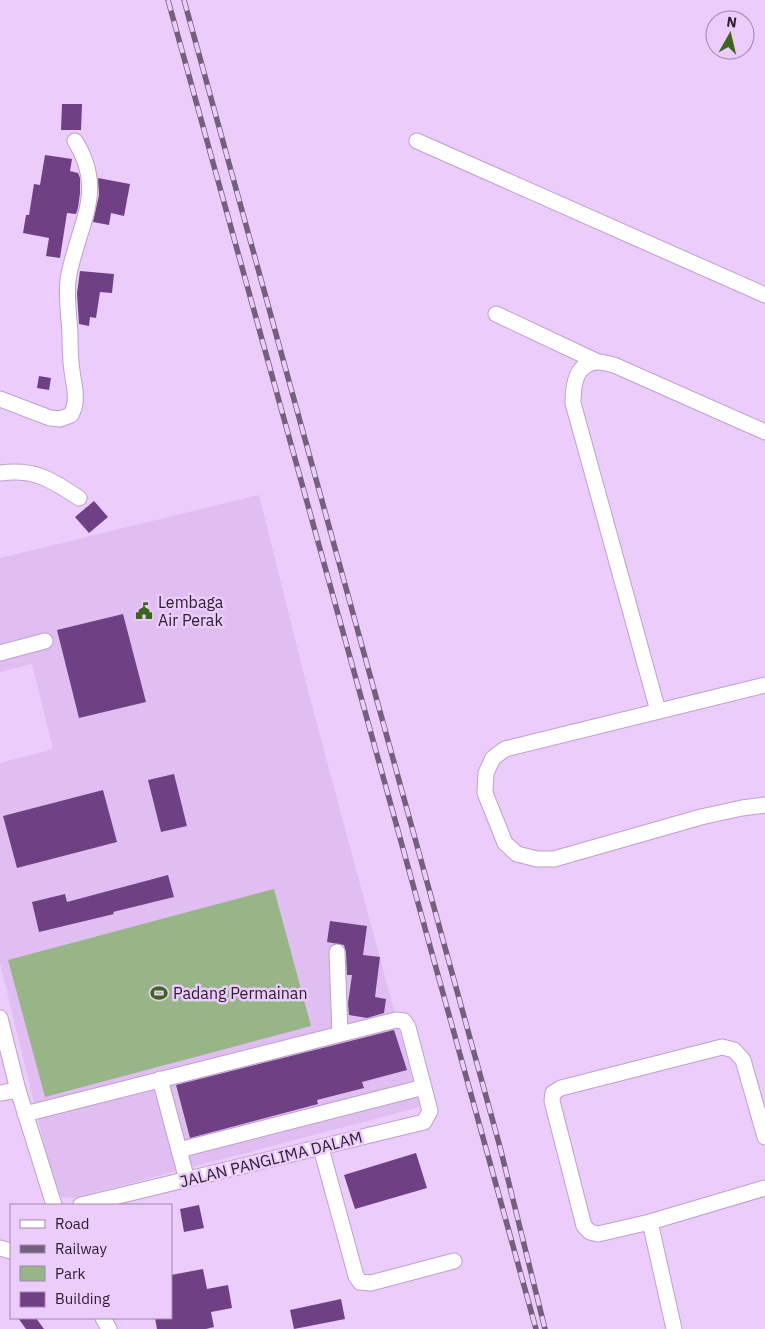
<svg xmlns="http://www.w3.org/2000/svg" width="765" height="1329" font-family="'IBM Plex Sans',sans-serif">
<style>
.built{fill:#e1bef2}
.green{fill:#97b587}
.building{fill:#6f4084}
.lines{fill:none;stroke-linecap:round;stroke-linejoin:round}
.minor-casing{stroke:#bea0cd;stroke-width:17}
.minor{stroke:#fff;stroke-width:15}
.rail-casing{stroke:#73607d;stroke-width:5.5}
.rail{stroke:#ebccfb;stroke-width:4;stroke-dasharray:11;stroke-linecap:butt}
.labels{text-anchor:middle;stroke-width:5;stroke-linejoin:round;paint-order:stroke}
.poi-label{font-size:16px;fill:#2c2032;stroke:#ebccfb;text-anchor:start}
.street-label{font-size:16px;fill:#2c2032;stroke:#ebccfb}
</style>
<rect width="100%" height="100%" fill="#ebccfb"/>
<path class="built" d="M259,495l48,192 113,420 -346,91 -12,-1 -7,-8 -55,-226v-200l53,-14 -21,-85 -32,8v-114z"/>
<path class="green" d="M274,889l37,137 -266,71 -37,-137z"/>
<path class="building" d="M62,104h20l-1,26h-20z
M45,155l27,4 -2,12 8,2 2,5v15l-2,15 -2,6 -9,-1 -7,45 -14,-2 3,-18 -26,-5 3,-18h3l5,-31 6,1z
M98,178l32,6 -6,32 -13,-3 -2,12 -16,-3 6,-27z
M80,271l34,3 -2,19 -12,-1 -4,26 -6,-1 -1,9 -10,-2 -2,-31z
M39,376l12,2 -2,12 -12,-2z
M94,501l14,16 -19,16 -14,-16z
M123,614l23,88 -67,16 -22,-88z
M174,774l13,52 -26,6 -13,-52z
M103,790l14,52 -100,26 -14,-52z
M168,875l6,22 -61,15 1,2 -75,18 -7,-30 33,-8 2,8z
M330,921l37,5 -4,29 17,2 -5,40 11,2 -2,14 -17,5 -18,-3 -1,-12 4,-28h-5l-1,-23 -2,-7 -17,-3z
M394,1030l13,40 -45,12 2,6 -47,12 1,4 -128,34 -14,-53z
M416,1153l11,35 -72,21 -11,-34z
M199,1205l5,23 -20,4 -4,-23z
M203,1269l4,20 21,-4 4,23 -21,4 3,15 -8,2h-49l-2,-11h16v-43z
M341,1299l4,20 -51,10 -4,-19z
M18,1318h18l8,11h-18z"/>
<g class="lines">
<g class="minor-casing">
<path id="minor" d="M417,141l348,154
M496,314l102,48
M0,399l50,19 10,1 11,-4c8,-15 3,-28 1,-44 -2,-13 -2,-25 -2,-38 -1,-17 -4,-36 -2,-53 8,-52 40,-88 7,-139
M0,473c34,-5 52,7 79,25
M0,653l45,-12
M765,685l-260,64 -12,9 -7,15 -1,20 20,50 12,11 20,5h17l147,-42 41,-9 23,-3
M658,711l-85,-308c0,-17 2,-41 26,-41 4,0 10,2 15,3l151,67
M337,952l3,82
M0,1018l18,72 36,115
M160,1079l27,101
M0,1093l18,-3
M25,1114l371,-94 8,1 4,6 22,84 -6,11 -343,83
M765,1137l-22,-77 -9,-10 -12,-3 -161,41 -8,5 -1,8 32,125 6,6 8,2 52,-12 115,-34
M321,1148l35,128 4,6 11,1 83,-22
M179,1150l245,-63
M650,1222l24,107
M0,1248l11,3
M103,1318l6,11"/>
</g>
<use href="#minor" class="minor"/>
<g class="rail-casing">
<path id="rail" d="M168,0l368,1329
M184,0l316,1147 45,182"/>
</g>
<use href="#rail" class="rail"/>
</g>
<defs>
<g id="civic-bare" transform="scale(1.35)"><path d="M-.6-6.5H3V-4.5H.6V-3L4-1V1h2V6H-6V1h2V-1L-.6-3ZM-1.2 2.5V6h2.4V2.5Z" fill="#3d6520" stroke="#ebccfb" stroke-width="2.5" paint-order="stroke"/></g>
<g id="stadium-bare" transform="scale(1.35)"><path d="M0-5a6.5 5 0 1 0 0 10a6.5 5 0 1 0 0-10ZM-3.5-1.8h7v3.6h-7Z" fill="#3d6520" stroke="#ebccfb" stroke-width="2.5" paint-order="stroke"/></g>
</defs>
<g fill-rule="evenodd">
<use href="#civic-bare" x="144" y="611"/>
<use href="#stadium-bare" x="159" y="993"/>
</g>
<g class="labels">
<g class="poi-label">
<text x="158" y="608">Lembaga<tspan x="158" dy="18">Air Perak</tspan></text>
<text x="173" y="999">Padang Permainan</text>
</g>
<g class="street-label">
<text transform="translate(271 1159) rotate(-14)" y="6">JALAN PANGLIMA DALAM</text>
</g>
</g>
<rect x="10" y="1204" width="162" height="115" fill="#ebccfb" stroke="#9f87ab"/>
<rect x="20" y="1220" width="25" height="8" fill="#ffffff" stroke="#9f87ab"/>
<text x="55" y="1229" font-size="15" fill="#2c2032">Road</text>
<rect x="20" y="1245" width="25" height="8" fill="#73607d" stroke="#9f87ab"/>
<text x="55" y="1254" font-size="15" fill="#2c2032">Railway</text>
<rect x="20" y="1266" width="25" height="15" fill="#97b587" stroke="#9f87ab"/>
<text x="55" y="1279" font-size="15" fill="#2c2032">Park</text>
<rect x="20" y="1292" width="25" height="15" fill="#6f4084" stroke="#9f87ab"/>
<text x="55" y="1304" font-size="15" fill="#2c2032">Building</text>
<g transform="translate(730 35) rotate(8)"><circle r="24" fill="#ebccfb" stroke="#9f87ab"/>
<path d="M0-4L9 19L0 12L-9 19Z" fill="#3d6520"/>
<text y="-8" font-size="14" font-weight="bold" text-anchor="middle" fill="#2c2032">N</text>
</g>
</svg>
